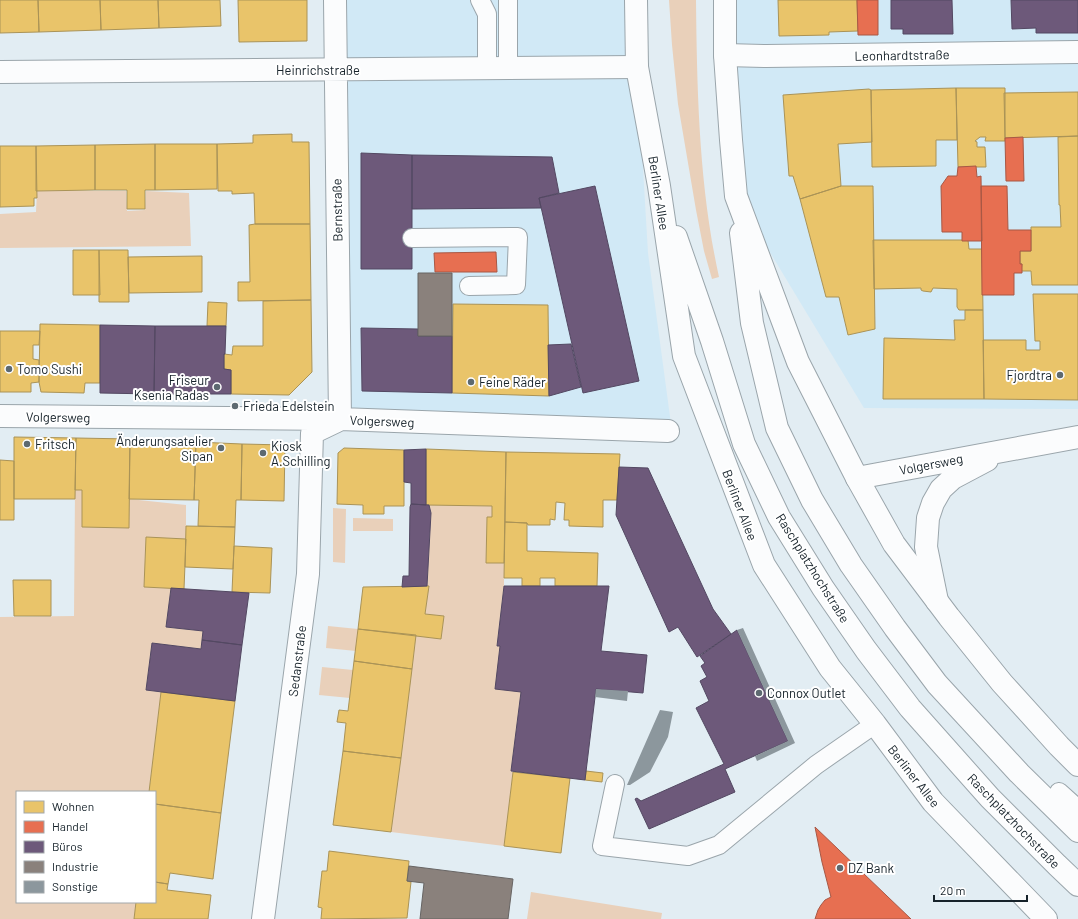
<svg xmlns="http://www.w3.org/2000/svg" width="1078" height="919" font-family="Barlow,sans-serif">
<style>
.built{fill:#d1e9f6}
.green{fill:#e9d0ba}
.homes{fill:#e9c46a;stroke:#aa9357}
.shops{fill:#e76f51;stroke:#a85845}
.offices{fill:#6d597a;stroke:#534862}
.industry{fill:#8a817c;stroke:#676463}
.building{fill:#8c979d}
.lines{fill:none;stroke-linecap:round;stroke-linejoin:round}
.lane-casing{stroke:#9aa5ab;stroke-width:20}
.street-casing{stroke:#9aa5ab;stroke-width:24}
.secondary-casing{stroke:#9aa5ab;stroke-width:24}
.lane{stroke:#fbfcfd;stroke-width:18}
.street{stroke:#fbfcfd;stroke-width:22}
.secondary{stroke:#fbfcfd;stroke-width:22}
.poi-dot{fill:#5d6970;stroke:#fff;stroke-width:1.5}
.labels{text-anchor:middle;stroke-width:4;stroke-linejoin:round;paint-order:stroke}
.street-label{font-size:13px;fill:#16222a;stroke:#fff}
.poi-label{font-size:13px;fill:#16222a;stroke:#fff;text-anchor:start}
</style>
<rect width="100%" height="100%" fill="#e2edf3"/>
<path class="built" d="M335,0h301l1,67 11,186 23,171 -331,-5z
M725,0h353v409l-214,-1 -128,-212z"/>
<path class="green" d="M669,0h27c1,93 3,186 23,277l-7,2 -8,-28 -8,-41 -18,-106 -6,-59z
M37,191h89l1,20 18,-1 1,-19 43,2 2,53 -191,2v-34l36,-2z
M75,490h7v37l46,1 1,-29 57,6v34l-40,-1 -2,49 27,1 -5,39 37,4 -2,18 -49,-6 -6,47 15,2 -12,100h-132v110h119l-2,17h-134v-302l74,-1z
M429,505l63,1v11h-5l-1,46h18v23l-7,59 3,1 21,46 -10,79 2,1 -9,74 -113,-14 25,-197 25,4 3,-23 -19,-2 4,-28h-2l4,-73z
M333,508l13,1 -1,54 -12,-1z
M353,518l40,1v12h-40z
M328,626l30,3 -2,22 -30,-3z
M322,667l31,3 -3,28 -31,-3z
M531,892l131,21 -1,6h-134z"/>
<path class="homes" d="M0,0h38l1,32 -39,1z
M38,0h62l1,30 -62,2z
M100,0h58l1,28 -58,2z
M158,0h62l1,26 -62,2z
M238,0h69v41l-68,1z
M778,0h79l1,31 -29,1v3l-50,1z
M956,88h49v53h-20l1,-4h-6l-5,4 2,1v5h8l1,20h-28z
M956,88l1,52h-21v26l-64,1 -1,-77z
M869,89l2,1 1,52 -34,2 3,42 -41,13 -7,-23h-4l-6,-81z
M1078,92v44l-73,2 -1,-45z
M292,134v8h17l1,82h-55l-1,-31 -22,1v-3h-14l-1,-47 36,-1v-8z
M1078,136v149h-46l-1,-14h-10l1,-7h-2v-13h11v-24h30l-1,-22h-1l-1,-68z
M155,144v46h-10v19h-18v-19h-32v-45z
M155,144h62v45l-62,1z
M95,145v45l-59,1v-45z
M0,146h36l1,52h-3v8l-34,1z
M841,186h32l2,143 -27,6 -9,-38h-13l-26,-98z
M255,224h55l1,76 -73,1v-19h12l-1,-57z
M873,240h95l1,9h13l1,61h-24l-2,-3v-18l-24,-1 -2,4 -8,-1 -2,-1v-2l-47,1z
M73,250h26l1,45h-27z
M99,250h29l1,52h-30z
M202,256v36l-73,1 -1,-36z
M1033,294h45v106l-94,-1 -1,-59h43v10h14v-9h-5z
M311,300l1,72 -23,23 -58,-1v-24l-7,-1v-15l8,1 1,-9h30v-45z
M208,302l19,1 -1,23h-19z
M453,304l95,1 1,91 -97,-3z
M965,310h18l1,89h-101l1,-61 71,2 -1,-20h11z
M40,324l60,1v58h-15l-1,10 -43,-1 -2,-10z
M0,331h40l-1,14h-6v14l6,1v22l-8,1v9h-31z
M14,437l62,1 -1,61h-61z
M76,438l54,1 -1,89 -47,-1v-37h-7z
M130,439l66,3 -2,58 -65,-1z
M196,442l46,2 -1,56h-5l-1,27 -37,-1 1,-26h-5z
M242,444l43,1 -1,56 -43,-1z
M344,448l60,2v56h-20v8h-21v-9l-26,-1 1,-51z
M426,449l80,3 -2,111h-18l1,-46h5v-11l-66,-1z
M506,452l114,2 -3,46h-14v27l-34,-1v-6h-5l1,-17 -9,-1 -1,18 -5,-1v6h-22l-1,-2 -22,-1z
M0,460l14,1v59h-14z
M505,522l22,1v28l71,2 -1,33h-42v-8h-15v8h-18v-8h-18z
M186,526l49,1 -2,42 -48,-2z
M146,537l40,2 -2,50 -40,-2z
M234,546l38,2 -2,45 -38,-1z
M13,580h38v36h-37z
M429,586l-4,28 19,2 -3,23 -83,-10 5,-42z
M358,629l58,6 -4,34 -58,-8z
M354,661l58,8 -11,89 -58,-7 3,-28 -9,-1 2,-12 9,1z
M161,692l74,9 -14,112 -66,-9v-12h-6z
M343,751l58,7 -10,74 -58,-7z
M586,771l17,2 -1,9 -17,-2z
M513,772l57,6 -9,75 -57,-7z
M155,804l66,9 -8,66 -43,-6 -2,11 -13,-2z
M329,851l80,10 -2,20 4,1 -4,36 -86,1 1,-11 -4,-1 4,-36h5z
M155,882l13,2 -1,6 44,5 -3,24h-74l2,-17h19z"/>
<path class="shops" d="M857,0h21v35h-20z
M1023,137l1,44h-18l-1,-43z
M976,166l1,11 4,-1 1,65h-20v-9h-20l-1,-46 7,-10h9l1,-9z
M981,186h26l1,44h23v21h-11v13h2v9h-8v22h-32z
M496,252l1,20h-62l-1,-19z
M815,827l96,92h-96l3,-9 3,-5 4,-5 6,-3 -9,-35z"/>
<path class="offices" d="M891,0h61l1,34h-50v-5h-12z
M1011,0h67v33h-42v-5l-24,1z
M361,153l51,2v114h-51z
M412,155l140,2 7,36 -20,5 2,10 -129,1z
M595,186l44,195 -56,12 -44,-195z
M100,325l55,1 -1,68 -54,-1z
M155,326h71l-1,28h-1v15l7,1v24h-77z
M361,328l57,1v7h34v57l-90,-2z
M571,344l10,43 -32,9 -1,-51z
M426,449v56l-15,-1v-21l-7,-1v-32z
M619,467l29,1 65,141 18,25 -34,23 -19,-30 -9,5 -53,-117z
M411,504l18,1 2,8 -4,73 -25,1 1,-11h6l1,-69z
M504,586h105l-8,65 46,4 -4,38 -47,-4 -11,91 -74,-9 10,-79 -26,-3 5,-43h-3z
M171,588l78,5 -7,52 -40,-5 1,-9 -37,-4z
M737,630l51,111 -63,28 10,23 -86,37 -14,-30 2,-1 4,3 83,-37 -28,-56 13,-7 -9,-20 7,-4 -6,-11 4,-3 -5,-7z
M202,640l40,5 -7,56 -89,-11 6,-47 49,6z"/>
<path class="industry" d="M418,273h34v63h-34z
M409,866l104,13 -5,40h-88l4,-36 -17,-2z"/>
<path class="building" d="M743,628l52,115 -38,18 -2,-5 33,-15 -51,-111z
M596,689l32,2 -1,10 -32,-4z
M660,710l13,2 -5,25 -18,35 -20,13h-3z"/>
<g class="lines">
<g class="lane-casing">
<path id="lane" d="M480,0l7,14v54
M508,68v-68
M412,238l106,-1 -2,48 -47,1
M615,784l-13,62 86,10 31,-11 97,-80 59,-41
M1059,792l19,17"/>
</g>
<g class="street-casing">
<path id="street" d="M335,0l5,419
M725,55l41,1 312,-4
M0,72l637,-5
M0,416l340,3 328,12
M857,478l221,-41
M937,601l-11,-54 2,-29 5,-15 8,-14 12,-11 34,-18
M263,919l45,-345 4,-141 25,-12"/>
</g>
<g class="secondary-casing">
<path id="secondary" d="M636,0l1,67 22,119 25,170 80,209 66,103 45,56 58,78 113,117
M725,0v55l6,85 5,56 62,166 59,116 37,66 55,73 53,66 57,63 19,19
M741,233l11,90 25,105 35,72 39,65 44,63 42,56 82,89 59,58
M676,237l36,104 32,103 35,73 44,71 43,62 44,58 80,90 67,67 21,20"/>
</g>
<use href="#lane" class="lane"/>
<use href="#street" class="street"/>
<use href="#secondary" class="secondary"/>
</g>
<g class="poi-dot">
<circle cx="9" cy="369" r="4"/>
<circle cx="1060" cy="375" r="4"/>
<circle cx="471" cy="382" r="4"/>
<circle cx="217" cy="387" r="4"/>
<circle cx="235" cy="406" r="4"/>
<circle cx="27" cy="444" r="4"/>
<circle cx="221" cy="448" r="4"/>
<circle cx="263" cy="453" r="4"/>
<circle cx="759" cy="693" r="4"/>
<circle cx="840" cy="868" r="4"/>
</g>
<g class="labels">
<g class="street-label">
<text transform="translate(902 55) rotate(-1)" y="5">Leonhardtstraße</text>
<text x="318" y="75">Heinrichstraße</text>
<text transform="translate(659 193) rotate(81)" y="5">Berliner Allee</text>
<text transform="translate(337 210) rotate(-91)" y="5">Bernstraße</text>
<text transform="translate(58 417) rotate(1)" y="5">Volgersweg</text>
<text transform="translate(382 421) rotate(2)" y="5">Volgersweg</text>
<text transform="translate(931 464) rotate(-11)" y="5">Volgersweg</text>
<text transform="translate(740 505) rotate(69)" y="5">Berliner Allee</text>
<text transform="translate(813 568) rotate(58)" y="5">Raschplatzhochstraße</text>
<text transform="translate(297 661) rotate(-83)" y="5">Sedanstraße</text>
<text transform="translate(914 776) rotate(52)" y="5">Berliner Allee</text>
<text transform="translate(1014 821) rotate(46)" y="5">Raschplatzhochstraße</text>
</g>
<g class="poi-label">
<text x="17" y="374">Tomo Sushi</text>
<text x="1052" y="380" text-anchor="end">Fjordtra</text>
<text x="209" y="385" text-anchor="end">Friseur<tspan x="209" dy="15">Ksenia Radas</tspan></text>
<text x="479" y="387">Feine Räder</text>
<text x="243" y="411">Frieda Edelstein</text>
<text x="213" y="446" text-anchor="end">Änderungsatelier<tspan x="213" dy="15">Sipan</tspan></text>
<text x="35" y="449">Fritsch</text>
<text x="271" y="451">Kiosk<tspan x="271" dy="15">A.Schilling</tspan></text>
<text x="767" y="698">Connox Outlet</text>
<text x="848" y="873">DZ Bank</text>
</g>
</g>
<rect x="16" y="791" width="140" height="112" fill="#ffffff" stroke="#a2a7aa"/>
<rect x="24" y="801" width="20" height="12" fill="#e9c46a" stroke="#a2a7aa"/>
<text x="52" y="811" font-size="12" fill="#16222a">Wohnen</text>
<rect x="24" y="821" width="20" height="12" fill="#e76f51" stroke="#a2a7aa"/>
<text x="52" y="831" font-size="12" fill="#16222a">Handel</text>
<rect x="24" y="841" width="20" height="12" fill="#6d597a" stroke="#a2a7aa"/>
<text x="52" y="851" font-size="12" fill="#16222a">Büros</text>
<rect x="24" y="861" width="20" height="12" fill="#8a817c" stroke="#a2a7aa"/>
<text x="52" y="871" font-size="12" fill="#16222a">Industrie</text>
<rect x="24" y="881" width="20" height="12" fill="#8c979d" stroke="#a2a7aa"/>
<text x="52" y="891" font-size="12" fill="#16222a">Sonstige</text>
<path d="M934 895v6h93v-6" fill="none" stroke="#16222a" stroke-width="2"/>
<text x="940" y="895" font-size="12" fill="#16222a" stroke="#ffffff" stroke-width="3" paint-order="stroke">20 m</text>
</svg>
